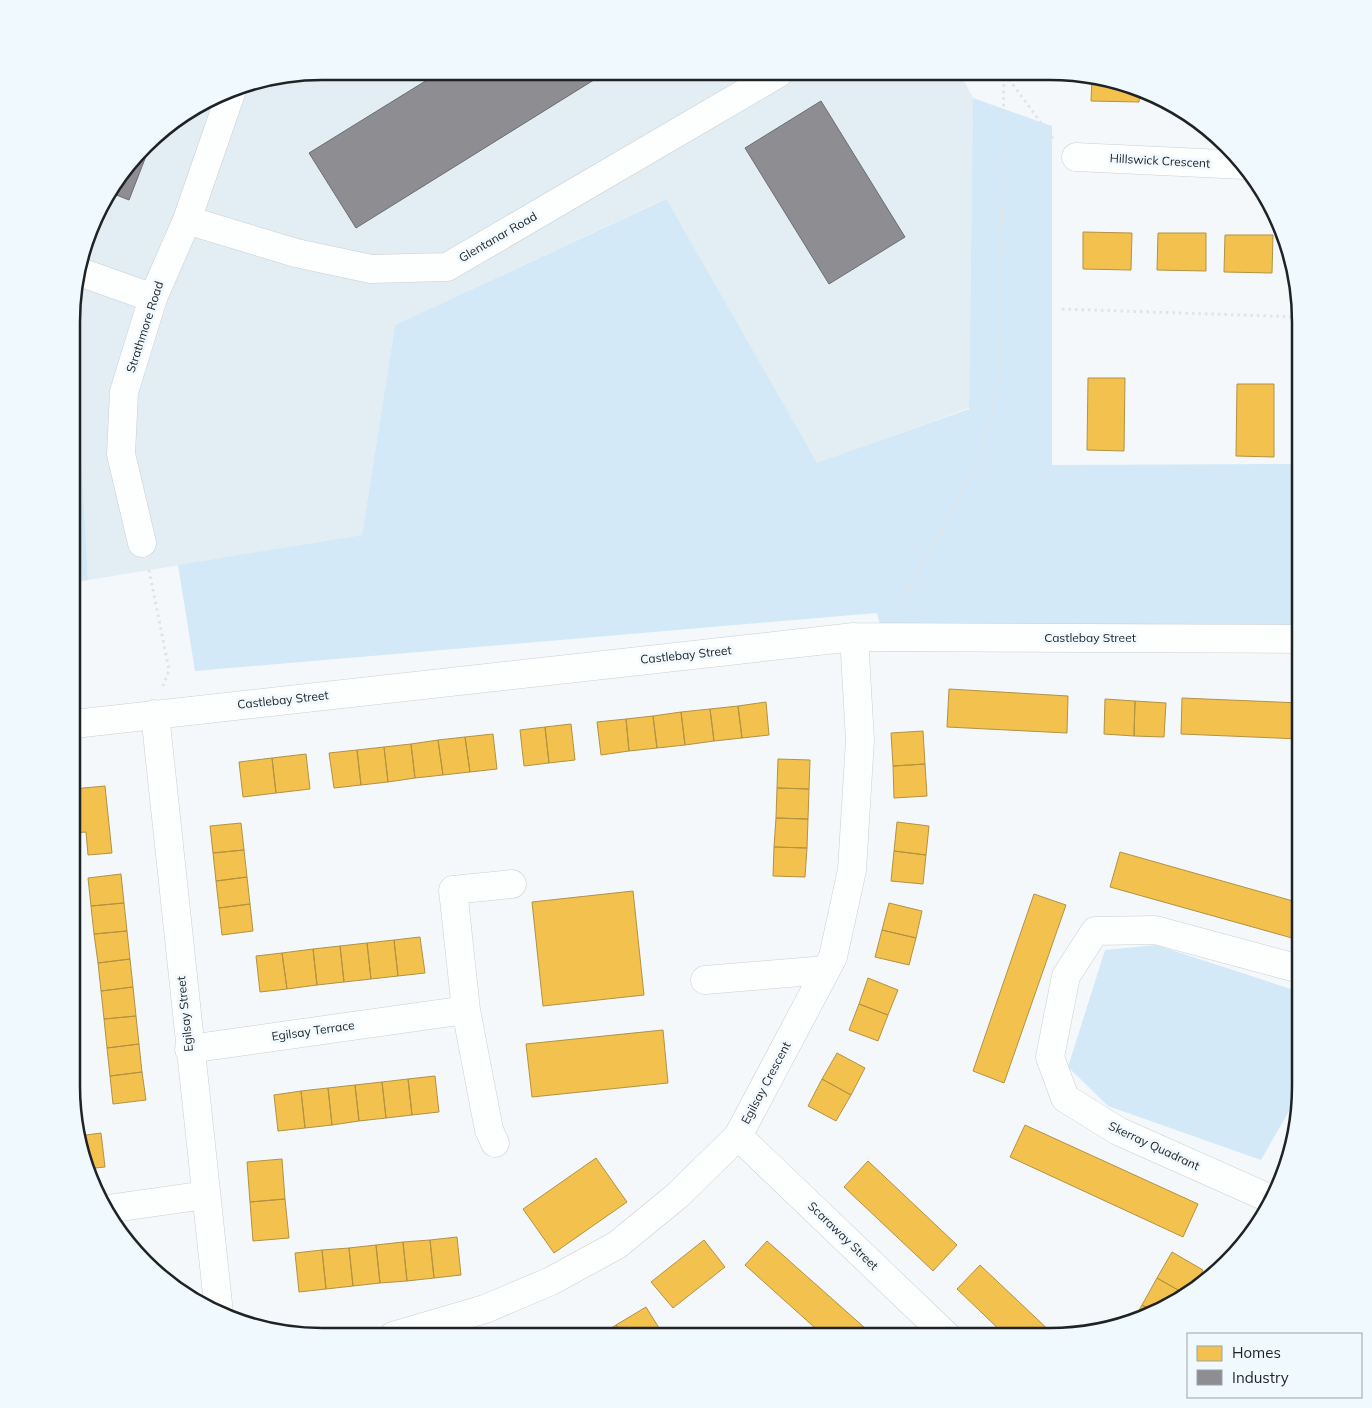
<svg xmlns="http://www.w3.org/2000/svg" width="1372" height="1408" font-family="Mulish,sans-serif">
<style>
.built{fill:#e2edf4}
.green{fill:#d3e9f7}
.homes{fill:#f2c14e;stroke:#b39242}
.industry{fill:#8d8d92;stroke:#6c6d71}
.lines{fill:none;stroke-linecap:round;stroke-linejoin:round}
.minor-casing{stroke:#cbcfd1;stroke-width:29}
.path{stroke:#e2e4e4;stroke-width:3;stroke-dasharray:2.5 4;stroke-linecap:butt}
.minor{stroke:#fdfefe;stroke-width:28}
.labels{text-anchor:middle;stroke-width:5;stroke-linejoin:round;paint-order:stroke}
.street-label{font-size:12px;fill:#1f2325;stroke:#f0f9fe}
.rim{fill:none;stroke:#1f2325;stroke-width:2.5}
</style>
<rect width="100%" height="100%" fill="#f4f8fa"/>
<path class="built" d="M322,71l638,2 13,25 -4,310 -152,56 -152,-265 -270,126 -33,210 -274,45 -12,-224v-82l29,-77 52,-64 84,-48z"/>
<path class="green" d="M973,98l79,28v339l248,-1v185l-413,3 -10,-39 -682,58 -17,-106 184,-30 33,-210 271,-126 151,264 152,-54z
M76,356l12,224 -14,2z
M1156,945l144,47v100l-39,68 -153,-54 -40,-39 37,-117z"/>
<path class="homes" d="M1092,77l48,16 -1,9 -48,-1z
M1163,101l12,4 1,1 -13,-1z
M1083,232l49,1 -1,37 -48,-1z
M1158,233h48v38l-49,-1z
M1225,235h48l-1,38 -48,-1z
M1088,378h37l-1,73 -37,-1z
M1237,384h37v73l-38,-1z
M949,689l119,7 -1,37 -120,-6z
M1182,698l118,5v36l-119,-5z
M1105,699l30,2 -1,35 -30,-2z
M1135,701l31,2 -2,34 -30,-1z
M766,702l3,33 -27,3 -4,-32z
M738,706l4,32 -28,3 -4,-32z
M710,709l4,32 -29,4 -4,-33z
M681,712l4,33 -28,3 -4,-32z
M653,716l4,32 -28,3 -3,-32z
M626,719l3,32 -28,4 -4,-33z
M571,724l4,36 -26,3 -4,-36z
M545,727l4,36 -25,3 -4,-36z
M923,731l2,33 -32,2 -2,-33z
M493,734l4,35 -27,3 -5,-35z
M465,737l5,35 -27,3 -5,-35z
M438,740l5,35 -28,3 -4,-34z
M411,744l4,34 -27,4 -4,-35z
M384,747l4,35 -27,3 -4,-35z
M357,750l4,35 -27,3 -5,-35z
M306,754l4,35 -34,4 -4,-35z
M272,758l4,35 -33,4 -4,-35z
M778,759l32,1 -1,29 -32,-1z
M925,764l2,32 -33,2 -1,-32z
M105,786l7,67 -24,2 -2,-23 -13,1v-44z
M777,788l32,1 -1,30 -32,-1z
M776,818l32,1 -1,29 -33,-1z
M897,822l32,4 -3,29 -32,-4z
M241,823l3,27 -31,3 -3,-27z
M774,847l33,1 -2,29 -32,-1z
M244,850l3,27 -31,4 -3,-28z
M894,851l32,4 -3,29 -32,-3z
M1120,852l180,51 -8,35 -182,-51z
M121,874l3,29 -33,3 -3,-28z
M247,877l3,27 -31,4 -3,-27z
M633,891l11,104 -101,11 -11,-104z
M1034,894l32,11 -62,178 -31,-12z
M124,903l3,28 -33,3 -3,-28z
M889,903l33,8 -6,27 -34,-8z
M250,904l3,27 -31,4 -3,-27z
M882,930l34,8 -7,27 -34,-8z
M127,931l3,28 -32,4 -4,-29z
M420,937l5,36 -27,3 -4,-36z
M394,940l4,36 -27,3 -4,-36z
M367,943l4,36 -27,3 -4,-36z
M340,946l4,36 -27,3 -4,-36z
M313,949l4,36 -30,4 -5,-36z
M282,953l5,36 -27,3 -4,-36z
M130,959l3,28 -32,4 -3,-28z
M868,978l30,12 -10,25 -29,-11z
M133,987l3,29 -32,3 -3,-28z
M859,1004l29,11 -10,26 -29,-11z
M136,1016l3,28 -32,4 -3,-29z
M663,1030l5,53 -136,14 -6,-53z
M139,1044l3,28 -32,4 -3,-28z
M837,1053l28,15 -14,27 -29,-16z
M142,1072l4,28 -33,4 -3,-28z
M435,1076l4,36 -27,3 -4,-36z
M408,1079l4,36 -26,3 -4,-36z
M822,1079l29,16 -15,26 -28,-15z
M382,1082l4,36 -27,3 -4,-36z
M355,1085l4,36 -27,4 -4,-37z
M328,1088l4,37 -27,3 -4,-37z
M301,1091l4,37 -27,3 -4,-36z
M1025,1125l173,79 -15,33 -173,-80z
M101,1133l4,34 -19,2 -7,-33z
M596,1158l31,44 -73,51 -31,-44z
M282,1159l3,40 -35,3 -3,-40z
M868,1161l89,84 -24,26 -89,-84z
M285,1199l4,39 -36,3 -3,-39z
M457,1237l4,38 -27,3 -4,-38z
M430,1240l4,38 -27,3 -4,-39z
M704,1240l21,27 -52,41 -22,-26z
M767,1241l107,95h-50l-79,-71z
M403,1242l4,39 -27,2 -4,-38z
M376,1245l4,38 -27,3 -4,-38z
M349,1248l4,38 -27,3 -4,-39z
M322,1250l4,39 -27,3 -4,-39z
M1172,1252l31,18 -11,21 -7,3 -28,-16z
M980,1265l75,71h-49l-49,-47z
M1157,1278l28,16 -32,17 -11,-6z
M1142,1305l11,6 -21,11z
M646,1307l18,29h-41l-7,-11z
M616,1325l7,11h-25z"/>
<path class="industry" d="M440,72h153l4,6 -241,150 -47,-75z
M821,101l84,136 -76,47 -84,-136z
M153,138l-24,62 -20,-8z"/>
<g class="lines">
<g class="minor-casing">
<path id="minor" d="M1076,157l168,8
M187,220l109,33 75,16 76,-2 332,-194
M77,271l76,27
M142,543l-21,-89 3,-62 29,-94 34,-78 45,-130
M155,714l64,599
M74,724l780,-87 446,2
M705,980l121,-10
M466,1010l23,120 6,13
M189,1049l277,-39 -13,-120 59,-6
M738,1136l209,200
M1273,1200l-155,-69 -53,-33 -15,-41 16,-81 29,-45 60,-1 145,39
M107,1209l99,-14
M393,1336l92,-27 66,-28 66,-36 61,-50 60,-59 95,-179 19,-87 8,-130 -6,-103"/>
</g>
<path class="path" d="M1005,74l48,65
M1062,309l238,8
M149,570l20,100 -6,16
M897,609l85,-154 17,-77 5,-305"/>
<use href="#minor" class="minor"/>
</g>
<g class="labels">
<g class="street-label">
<text transform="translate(1160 161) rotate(3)" y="4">Hillswick Crescent</text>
<text transform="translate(498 237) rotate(-30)" y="4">Glentanar Road</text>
<text transform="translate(145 327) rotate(-72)" y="4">Strathmore Road</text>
<text x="1090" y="642">Castlebay Street</text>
<text transform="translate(686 655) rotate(-6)" y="4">Castlebay Street</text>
<text transform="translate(283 700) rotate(-6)" y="4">Castlebay Street</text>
<text transform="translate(185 1014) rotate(-96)" y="4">Egilsay Street</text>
<text transform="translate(313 1031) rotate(-8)" y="4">Egilsay Terrace</text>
<text transform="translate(766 1083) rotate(-62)" y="4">Egilsay Crescent</text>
<text transform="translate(1154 1146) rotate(25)" y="4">Skerray Quadrant</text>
<text transform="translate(843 1236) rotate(44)" y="4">Scaraway Street</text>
</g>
</g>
<path d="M0 0H1372V1408H0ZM322 80H1050A242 242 0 0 1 1292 322V1086A242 242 0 0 1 1050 1328H322A242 242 0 0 1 80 1086V322A242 242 0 0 1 322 80Z" fill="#f0f9fe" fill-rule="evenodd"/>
<path class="rim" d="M322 80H1050A242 242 0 0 1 1292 322V1086A242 242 0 0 1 1050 1328H322A242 242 0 0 1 80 1086V322A242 242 0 0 1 322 80Z"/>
<rect x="1187" y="1333" width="175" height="65" fill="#f0f9fe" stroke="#9ca3a7"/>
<rect x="1197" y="1346" width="25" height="15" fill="#f2c14e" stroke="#9ca3a7"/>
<text x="1232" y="1358" font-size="15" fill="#1f2325">Homes</text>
<rect x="1197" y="1370" width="25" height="15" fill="#8d8d92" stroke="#9ca3a7"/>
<text x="1232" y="1383" font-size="15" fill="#1f2325">Industry</text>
</svg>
